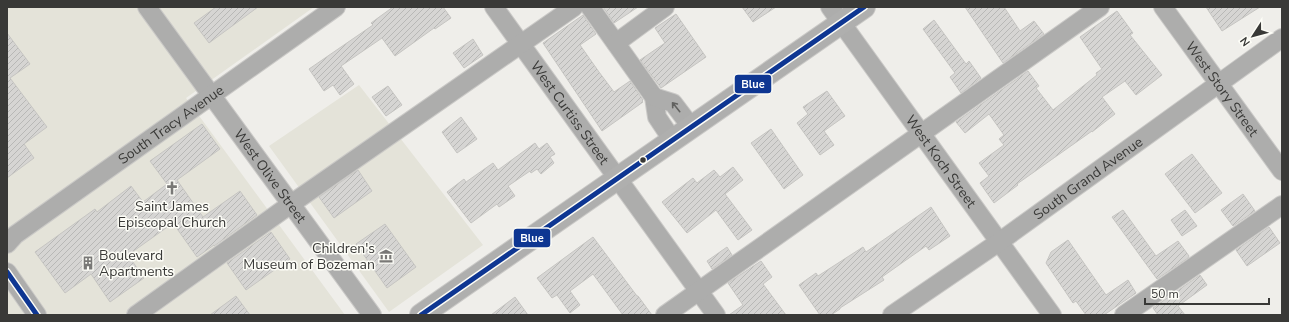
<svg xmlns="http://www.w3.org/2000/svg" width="1289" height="322" font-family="'Nunito Sans',sans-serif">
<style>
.built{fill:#e4e3d9}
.building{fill:url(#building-hatch);stroke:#c6c5c2}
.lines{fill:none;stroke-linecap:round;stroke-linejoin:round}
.minor-casing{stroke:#cac9c7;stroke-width:20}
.major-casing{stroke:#cac9c7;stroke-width:24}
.minor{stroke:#adadac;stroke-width:18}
.major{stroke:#afafae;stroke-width:22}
.bus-1-casing{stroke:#fdfdf7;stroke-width:8}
.bus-1{stroke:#0e3692;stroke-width:5}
.oneway{stroke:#626260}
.bus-dot{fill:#393937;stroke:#fdfdf7;stroke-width:1.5}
.labels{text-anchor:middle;stroke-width:3;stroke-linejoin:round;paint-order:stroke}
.street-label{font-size:14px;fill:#393937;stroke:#fdfdf7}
.poi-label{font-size:14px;fill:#393937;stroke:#fdfdf7}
.line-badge{stroke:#fdfdf7;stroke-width:1.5}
.badge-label{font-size:11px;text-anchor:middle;font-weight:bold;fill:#fff}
</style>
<defs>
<pattern id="building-hatch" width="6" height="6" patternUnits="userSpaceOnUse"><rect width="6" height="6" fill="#d6d5d3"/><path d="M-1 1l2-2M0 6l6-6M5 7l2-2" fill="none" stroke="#b8b8b6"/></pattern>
</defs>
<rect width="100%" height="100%" fill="#efeeea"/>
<path class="built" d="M7,7h307l-128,91 159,217h-338z
M359,85l124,160 -94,67 -120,-166z"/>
<path class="building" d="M216,7h42l-49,36 -15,-20z
M393,7h50l8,11 -16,11 -1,-1 -39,28 -13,-18 -41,28 13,18 -14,11 -7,-10 -9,6 -15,-22 64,-44 -2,-2z
M603,7h35l-24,16z
M742,7h34l-23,15z
M965,7h39l16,24 14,-10 10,13 -41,29z
M1206,7h54l-38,24z
M1117,11l16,22 -3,2 32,40 -26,20 -11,-14 -23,16 13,17 -23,18v-1l-75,53 1,1 -24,18 -14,-20 9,-7 -10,-13 25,-18 -5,-6 5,-4 -15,-21 -24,19 -9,-11 72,-51 11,15 -3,2 17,22 44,-35 -1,-2 6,-4 -22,-32z
M676,14l30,43 -45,31 -21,-28 25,-17 -10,-15z
M583,15l13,19 -16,11 19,27 15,20 16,-11 13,19 -1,1 1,1 -41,29 -59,-88z
M934,20l32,44 3,-3 12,17 -20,15 -11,-16 5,-4 -32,-44z
M7,33l23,31 -20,14 37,49 -23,17 10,14 -27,20z
M473,39l10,16 -19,13 -11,-15z
M388,86l14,19 -16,11 -14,-19z
M827,91l18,25 -21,15 10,14 -14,10 -23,-32 11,-9 -5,-7z
M461,117l16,22 -20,14 -15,-21z
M202,124l18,25 -43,31 26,37 37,-26 17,24 -43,31v-1l-17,12 -24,-34 -45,32 16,23 -34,24 -19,-28 -26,19 -30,-41 60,-43 2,3 34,-26 12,16 24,-18 -17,-23z
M771,129l32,46 -19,14 -33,-46z
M535,143l4,6 8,-6 8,11 -5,3 4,6 -13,11 -4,-5 -6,4 -1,-2 -22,15 7,10 -16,11 -2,-3 -26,19 -24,-31 17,-13 2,3 27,-19 5,7z
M1192,154l30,39 -27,20 -30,-39z
M733,167l10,13 -18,14 27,36 -14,10 -22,-30 -29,23 -25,-31 31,-24 4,5 17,-13 6,7z
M358,170l14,21 -38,27 -15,-21z
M1243,194l12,17 -22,15 -12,-16z
M931,207l19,29 -21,14 -3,-4 -44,31 2,3 -44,28v1l-9,6h-11l-21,-30 17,-12 2,3 45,-29 3,5z
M1123,210l33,46 22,-15 11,15 -1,2 -31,21 -45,-62z
M1185,210l12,16 -15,10 -11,-16z
M385,224l31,43 -29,21 -31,-44z
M1269,227l11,16 -33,23 -11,-16z
M271,232l19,27 -44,31 -19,-27z
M593,237l44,59h1l14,19h-29l-30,-41 -23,17 10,14 -10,8 -13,-18 -5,3 -15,-20z
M1068,240l38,55 22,-15 8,13 -32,22h-18l-10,-14 -3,2 -27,-40 5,-11z
M727,247l5,8 -20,14 -5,-8z
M761,261l11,16 -9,7 23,31h-57l14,-10 -15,-22z
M1200,275l7,10 -29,21 7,9h-27l-5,-7z
M236,296l14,19h-40z
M515,297l13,18h-37z"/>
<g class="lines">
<g class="minor-casing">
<g id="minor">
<path id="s1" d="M147,7l225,308"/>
<path id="s2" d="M494,7l222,308"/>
<path d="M590,7l64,90 3,20 16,24"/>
<path id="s3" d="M830,7l222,308"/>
<path id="s4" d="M1163,7l119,164"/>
<path d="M616,43l49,-36"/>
<path d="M654,97l19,6 19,25"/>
<path id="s5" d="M7,244l8,-9 321,-228"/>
<path d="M7,272l30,43"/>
<path d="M136,315l155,-111 283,-197"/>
<path d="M665,315l435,-308"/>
<path id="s6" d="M892,315l107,-73 283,-204"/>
<path d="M1124,315l158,-110"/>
</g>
</g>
<g class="major-casing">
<path id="major" d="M421,315l443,-308"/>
</g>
<use href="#minor" class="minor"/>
<use href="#major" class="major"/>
<g class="bus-1-casing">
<path id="bus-1" d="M7,272l30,43
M421,315l443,-308"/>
</g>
<use href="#bus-1" class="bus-1"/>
</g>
<defs><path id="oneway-shaft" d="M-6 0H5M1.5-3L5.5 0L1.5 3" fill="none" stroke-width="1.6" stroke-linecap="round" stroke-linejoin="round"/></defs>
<use class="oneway" href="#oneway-shaft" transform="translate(676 107) rotate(-129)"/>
<defs>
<g id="church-bare" transform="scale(1.08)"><path d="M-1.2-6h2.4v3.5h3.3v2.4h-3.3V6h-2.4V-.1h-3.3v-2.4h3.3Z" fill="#797876" stroke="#fdfdf7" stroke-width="2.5" paint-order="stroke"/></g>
<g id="museum-bare" transform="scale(1.08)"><path d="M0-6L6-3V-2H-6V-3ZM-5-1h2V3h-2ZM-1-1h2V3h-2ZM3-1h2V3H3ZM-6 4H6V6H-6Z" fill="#797876" stroke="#fdfdf7" stroke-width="2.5" paint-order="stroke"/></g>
<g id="building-bare" transform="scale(1.08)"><path d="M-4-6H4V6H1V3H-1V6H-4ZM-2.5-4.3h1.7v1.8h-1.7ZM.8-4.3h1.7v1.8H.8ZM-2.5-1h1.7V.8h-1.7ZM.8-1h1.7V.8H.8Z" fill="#797876" stroke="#fdfdf7" stroke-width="2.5" paint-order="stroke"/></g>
</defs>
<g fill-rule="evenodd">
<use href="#church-bare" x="172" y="188"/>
<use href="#museum-bare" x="386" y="256"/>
<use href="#building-bare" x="88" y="263"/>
</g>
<circle class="bus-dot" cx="643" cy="160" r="3.5"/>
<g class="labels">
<g class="street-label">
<text dy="5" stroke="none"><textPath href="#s4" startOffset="101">West Story Street</textPath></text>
<text dy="5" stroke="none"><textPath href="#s2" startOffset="130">West Curtiss Street</textPath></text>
<text dy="5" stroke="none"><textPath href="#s5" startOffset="203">South Tracy Avenue</textPath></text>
<text dy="5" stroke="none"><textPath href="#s3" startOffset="190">West Koch Street</textPath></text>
<text dy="5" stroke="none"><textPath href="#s1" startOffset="209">West Olive Street</textPath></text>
<text dy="5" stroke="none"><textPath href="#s6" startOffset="239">South Grand Avenue</textPath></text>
</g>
<g class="poi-label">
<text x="172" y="211">Saint James<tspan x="172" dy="16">Episcopal Church</tspan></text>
<text x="375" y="253" text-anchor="end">Children's<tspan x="375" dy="16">Museum of Bozeman</tspan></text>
<text x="99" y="260" text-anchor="start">Boulevard<tspan x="99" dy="16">Apartments</tspan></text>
</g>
</g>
<g class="line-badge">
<rect x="734" y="74" width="38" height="20" rx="4" fill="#0e3692"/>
<rect x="513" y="228" width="38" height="20" rx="4" fill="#0e3692"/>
</g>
<g class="badge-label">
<text x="753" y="88">Blue</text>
<text x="532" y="242">Blue</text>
</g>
<rect width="1289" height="322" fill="none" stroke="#393937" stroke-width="16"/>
<g transform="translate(1253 36) rotate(234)" stroke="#fdfdf7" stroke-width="3" paint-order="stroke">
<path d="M0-3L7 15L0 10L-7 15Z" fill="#393937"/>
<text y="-6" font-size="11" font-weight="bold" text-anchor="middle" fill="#393937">N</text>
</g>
<path d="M1145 298v6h124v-6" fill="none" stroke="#393937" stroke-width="2"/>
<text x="1151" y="298" font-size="12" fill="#393937" stroke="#fdfdf7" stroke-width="3" paint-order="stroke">50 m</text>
</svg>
